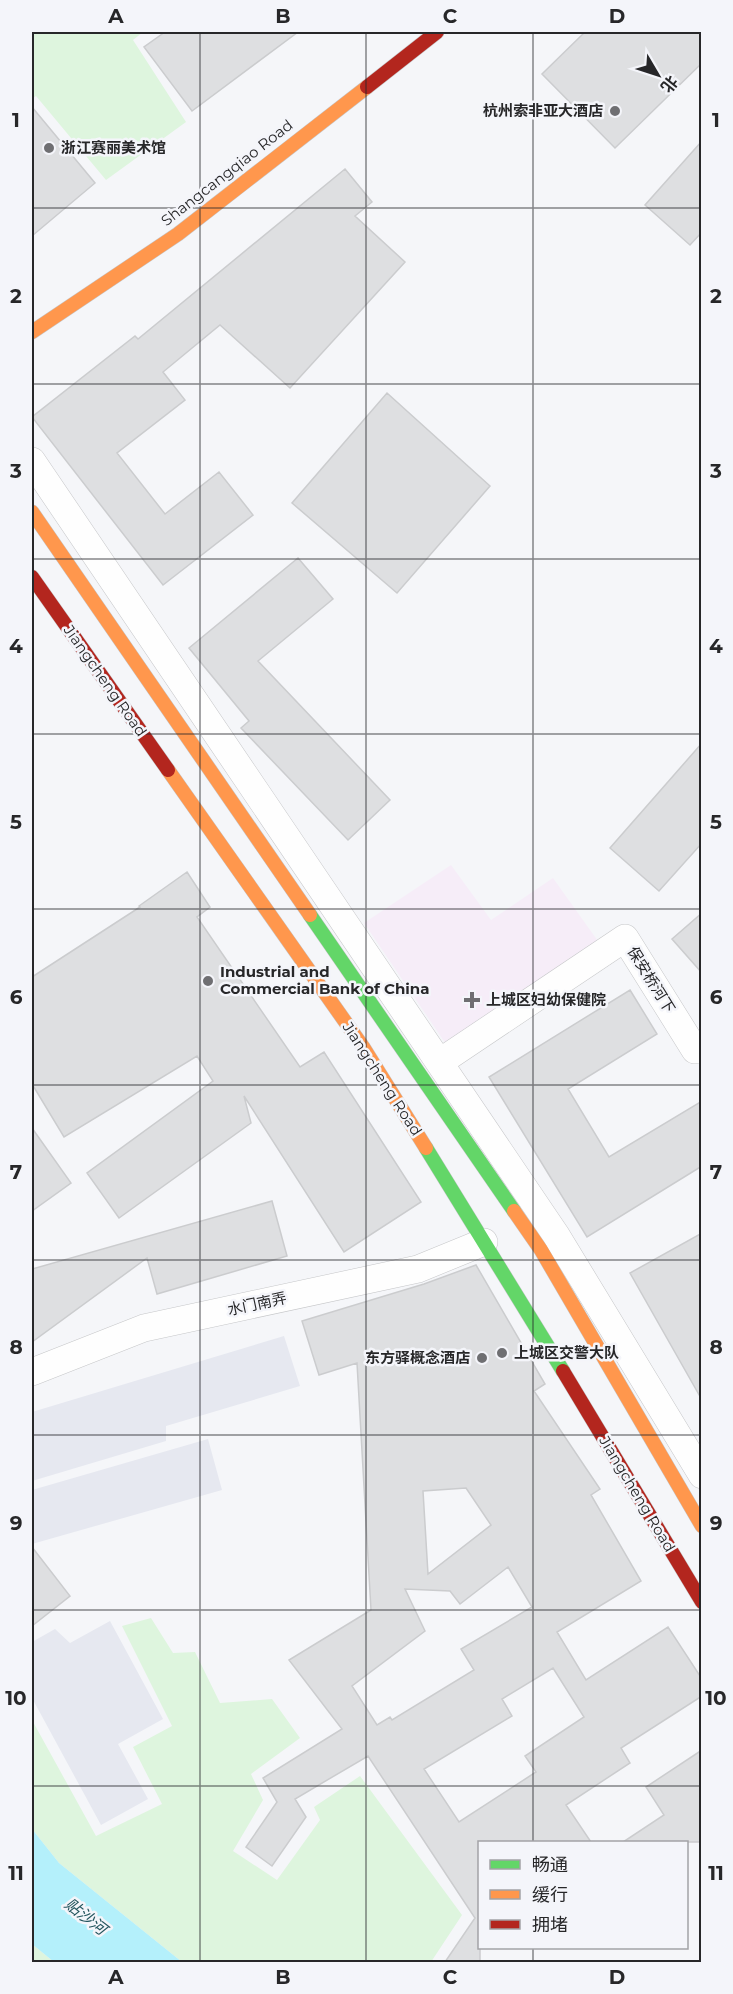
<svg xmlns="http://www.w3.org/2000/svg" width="733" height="1994" font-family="Montserrat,'Noto Sans SC',sans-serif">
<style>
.built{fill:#e6e8f0}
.medical{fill:#f6edf8}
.green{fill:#def5de}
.water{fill:#b4f0fb}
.building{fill:#dedfe1;stroke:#cbccce;stroke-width:1.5;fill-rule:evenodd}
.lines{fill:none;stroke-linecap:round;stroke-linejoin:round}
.street-casing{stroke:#c6c7c9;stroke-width:28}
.fast-casing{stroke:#c6c7c9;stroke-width:15}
.slow-casing{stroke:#c6c7c9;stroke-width:15}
.jam-casing{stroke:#c6c7c9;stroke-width:15}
.street{stroke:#fefefe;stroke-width:27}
.fast{stroke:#63d668;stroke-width:14}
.slow{stroke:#ff974d;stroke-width:14}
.jam{stroke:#b3261e;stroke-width:14}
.grid{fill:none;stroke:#272729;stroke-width:1.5;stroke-opacity:0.55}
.poi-dot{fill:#6f6f72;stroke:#f4f5fa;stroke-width:2}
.labels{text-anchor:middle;stroke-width:5;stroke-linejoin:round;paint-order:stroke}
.poi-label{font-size:15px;font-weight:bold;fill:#272729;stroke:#f4f5fa;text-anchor:start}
.street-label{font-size:15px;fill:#272729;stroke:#f4f5fa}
.water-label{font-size:16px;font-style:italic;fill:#24555e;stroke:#f4f5fa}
.neatline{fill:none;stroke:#272729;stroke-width:2}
.grid-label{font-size:20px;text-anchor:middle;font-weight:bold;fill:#272729}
</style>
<rect width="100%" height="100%" fill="#f5f6f9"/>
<path class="built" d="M284,1336l16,50 -134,40v15l-134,40v-69z
M208,1439l14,51 -190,54v-54z
M110,1621l53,98 -45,25 30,55 -47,26 -69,-127v-56l23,-13 15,14z"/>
<path class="medical" d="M451,865l40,55 62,-42 52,73 -155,99 -86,-127z"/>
<path class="green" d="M32,32h111l-10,8 53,82 -80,58 -70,-84 -4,3z
M151,1618l22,35 22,-1 25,51 52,-4 28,39 -49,36 12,26 -30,51 44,29 43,-60 -6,-13 46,-31 102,139 -31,47h-249l-123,-99 -27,-34v-109l64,116 66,-32 -29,-57 39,-21 -50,-100z
M32,1944l22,18h-22z"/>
<path class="water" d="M32,1829l27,34 123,99h-128l-22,-18z"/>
<path class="building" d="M165,32h133l-106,79 -48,-64z
M585,32h117v31l-87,85 -73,-74z
M32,107l63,76 -63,53z
M702,141v91l-12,13 -45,-40z
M345,169l27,33 -17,14 50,46 -115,126 -70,-63 -57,47 22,28 -68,53 48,61 54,-42 34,43 -90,70 -131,-168 103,-81 3,3z
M387,393l103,93 -93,107 -105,-90z
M298,558l35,41 -75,62 132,139 -42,40 -107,-112 8,-7 -60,-73z
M702,743v100l-43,48 -49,-43z
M187,872l23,35 -13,10 103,150 24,-15 97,150 -77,50 -100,-156 7,27 -132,95 -32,-45 126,-92 -16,-25 -133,81 -32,-53v-107l108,-70 -1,-1z
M702,913v60l-30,-34z
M630,990l27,44 -89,55 41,68 93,-56v65l-115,71 -98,-160z
M32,1128l39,55 -39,28z
M272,1201l15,55 -130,38 -10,-36 -115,84v-73z
M702,1233v167l-72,-127z
M476,1265l69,119 -11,7 66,98 -9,6 50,86 -84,51 29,48 82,-53 34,52v17l-81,52 9,15 -64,42 25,37h-111v120h-35l30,-44 -107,-162 -73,43 11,18 -34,49 -26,-19 31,-45 -14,-24 79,-49 -53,-69 82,-50 -14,-247 -38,12 -17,-54 122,-37zM466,1488l25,37 -63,49 -5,-83zM508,1567l24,40 -71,42 13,21 -82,50 -2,-3 -13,8 -25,-39 73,-55 -20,-42 45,2 10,13zM553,1668l31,49 -59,39 11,16 -77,50 -35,-53 88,-53 -10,-17z
M32,1547l38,49 -38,30z
M702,1750v92h-79l41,-27 -18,-28z"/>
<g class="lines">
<g class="street-casing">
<path id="street" d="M32,461l524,774 146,240
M440,1062l185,-124 70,112 7,-6
M32,1372l112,-44 274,-59 66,-27"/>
</g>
<g class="fast-casing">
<path id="fast" d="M310,915l204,296
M426,1148l137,223"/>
</g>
<g class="slow-casing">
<path id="slow" d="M32,332l146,-98 189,-147
M32,512l278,403
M168,770l195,277 63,101
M514,1211l27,39 161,276"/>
</g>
<g class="jam-casing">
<path id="jam" d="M367,87l70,-55
M32,577l136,193
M563,1371l139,231"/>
</g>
<use href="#street" class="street"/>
<use href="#fast" class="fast"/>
<use href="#slow" class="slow"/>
<use href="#jam" class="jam"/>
</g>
<path class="grid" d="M200,32v1930M366,32v1930M533,32v1810M32,208h670M32,384h670M32,559h670M32,734h670M32,909h670M32,1085h670M32,1260h670M32,1435h670M32,1610h670M32,1786h670M533,1948v14"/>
<g class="poi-dot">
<circle cx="615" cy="111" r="6"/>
<circle cx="49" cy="148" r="6"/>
<circle cx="208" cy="981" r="6"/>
<path d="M469 991h6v6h6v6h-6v6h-6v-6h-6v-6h6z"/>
<circle cx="502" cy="1353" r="6"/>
<circle cx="482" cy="1358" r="6"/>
</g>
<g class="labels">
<g class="poi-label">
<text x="603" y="116" text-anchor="end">杭州索非亚大酒店</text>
<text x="61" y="153">浙江赛丽美术馆</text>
<text x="220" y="977">Industrial and<tspan x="220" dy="17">Commercial Bank of China</tspan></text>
<text x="486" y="1005">上城区妇幼保健院</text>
<text x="514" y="1358">上城区交警大队</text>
<text x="470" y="1363" text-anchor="end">东方驿概念酒店</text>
</g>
<g class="street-label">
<text transform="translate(227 173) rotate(-38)" y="5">Shangcangqiao Road</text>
<text transform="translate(105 681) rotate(55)" y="5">Jiangcheng Road</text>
<text transform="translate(651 980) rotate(58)" y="5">保安桥河下</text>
<text transform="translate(382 1079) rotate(57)" y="5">Jiangcheng Road</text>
<text transform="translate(257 1304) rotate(-12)" y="5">水门南弄</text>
<text transform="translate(637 1494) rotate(59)" y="5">Jiangcheng Road</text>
</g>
<g class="water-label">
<text transform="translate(86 1916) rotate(38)" y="6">贴沙河</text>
</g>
</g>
<rect width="733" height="1994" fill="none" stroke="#f4f5fa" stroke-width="66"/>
<rect x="478" y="1841" width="210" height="108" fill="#f4f5fa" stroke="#a2a3a6" stroke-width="1.5"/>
<rect x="490" y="1860" width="30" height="9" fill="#63d668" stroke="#a2a3a6" stroke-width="1.5"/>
<text x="532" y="1871" font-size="18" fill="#272729">畅通</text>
<rect x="490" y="1890" width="30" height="9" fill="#ff974d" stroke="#a2a3a6" stroke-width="1.5"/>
<text x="532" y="1901" font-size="18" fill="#272729">缓行</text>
<rect x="490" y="1920" width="30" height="9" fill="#b3261e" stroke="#a2a3a6" stroke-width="1.5"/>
<text x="532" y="1931" font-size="18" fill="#272729">拥堵</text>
<g transform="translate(658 75) rotate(129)" stroke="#f4f5fa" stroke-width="4.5" paint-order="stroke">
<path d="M0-4.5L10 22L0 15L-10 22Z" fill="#272729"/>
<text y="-9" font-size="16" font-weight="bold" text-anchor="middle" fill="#272729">北</text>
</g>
<rect x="33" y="33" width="667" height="1928" class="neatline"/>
<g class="grid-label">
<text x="116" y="23">A</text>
<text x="283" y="23">B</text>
<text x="450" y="23">C</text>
<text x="617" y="23">D</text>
<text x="16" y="127">1</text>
<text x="716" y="127">1</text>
<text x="16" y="303">2</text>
<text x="716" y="303">2</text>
<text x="16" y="478">3</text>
<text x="716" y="478">3</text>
<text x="16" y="653">4</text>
<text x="716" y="653">4</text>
<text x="16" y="829">5</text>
<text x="716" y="829">5</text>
<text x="16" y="1004">6</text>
<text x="716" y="1004">6</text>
<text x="16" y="1179">7</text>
<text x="716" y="1179">7</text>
<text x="16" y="1354">8</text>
<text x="716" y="1354">8</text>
<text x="16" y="1530">9</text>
<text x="716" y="1530">9</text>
<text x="16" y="1705">10</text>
<text x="716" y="1705">10</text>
<text x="16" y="1880">11</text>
<text x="716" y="1880">11</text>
<text x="116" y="1984">A</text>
<text x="283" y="1984">B</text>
<text x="450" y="1984">C</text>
<text x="617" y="1984">D</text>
</g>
</svg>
